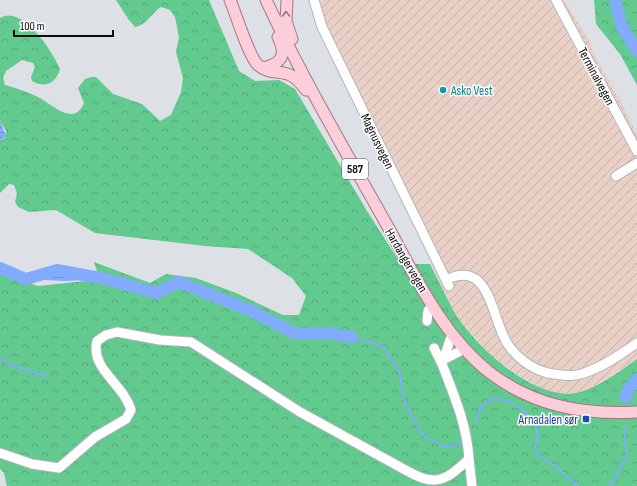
<svg xmlns="http://www.w3.org/2000/svg" width="637" height="486" font-family="'Sofia Sans Condensed',sans-serif">
<style>
.industrial{fill:url(#industrial-furrows)}
.forest{fill:url(#forest-crowns)}
.water{fill:url(#water-rules)}
.lines{fill:none;stroke-linecap:round;stroke-linejoin:round}
.stream{stroke:#82abfe;stroke-width:2}
.river{stroke:#82abfe;stroke-width:12}
.minor-casing{stroke:#b3b6ba;stroke-width:11}
.major-casing{stroke:#a77683;stroke-width:13}
.minor{stroke:#fff;stroke-width:9}
.major{stroke:#fcceda;stroke-width:11}
.oneway{stroke:#90777f}
.culture-dot{fill:#0f9aa8;stroke:#fff;stroke-width:1.5}
.transit-dot{fill:#1a4fb4;stroke:#fff;stroke-width:1.5}
.labels{text-anchor:middle;stroke-width:3;stroke-linejoin:round;paint-order:stroke}
.shield{fill:#fff;stroke:#555657;stroke-width:1}
.shield-label{font-size:12px;font-weight:bold;fill:#0c0d0f}
.street-label{font-size:13px;fill:#0c0d0f;stroke:#fff}
.culture-label{font-size:13px;fill:#0d838f;stroke:#fff;text-anchor:start}
.transit-label{font-size:13px;fill:#164399;stroke:#fff;text-anchor:end}
</style>
<defs>
<pattern id="industrial-furrows" width="10" height="10" patternUnits="userSpaceOnUse"><rect width="10" height="10" fill="#e8d0c6"/><path d="M-1 1l2-2M0 10L10 0M9 11l2-2" fill="none" stroke="#c6b1a9"/></pattern>
<pattern id="forest-crowns" width="20" height="18" patternUnits="userSpaceOnUse"><rect width="20" height="18" fill="#62c98f"/><path d="M2 6a3 3 0 1 1 6 0M12 15a3 3 0 1 1 6 0" fill="none" stroke="#54ab7a"/></pattern>
<pattern id="water-rules" width="6" height="5" patternUnits="userSpaceOnUse"><rect width="6" height="5" fill="#82abfe"/><path d="M0 2.5h6" fill="none" stroke="#6f92d8"/></pattern>
</defs>
<rect width="100%" height="100%" fill="#dde0e4"/>
<path class="industrial" d="M311,0h253l25,40 4,12 31,56 13,27v224l-49,31 -13,3h-17l-12,-3 -24,-12 -30,-22 -26,-28 -13,-18 -60,-130 -62,-125 -14,-29z"/>
<path class="forest" d="M116,0h93l30,71 16,10 24,-1 16,9 72,122 30,47 9,6h24c8,15 15,31 23,46 20,34 80,91 123,83 20,-4 44,-22 61,-34v127h-630l-3,-13 -4,-4v-195l38,12 67,-7 -7,-5 -4,-12 56,21 16,-9 30,4 40,15 47,22h16l7,-19 -14,-18 -44,-29 -43,-3 -110,-13 -39,-23 -27,2 -11,-5 -3,-5 2,-9 -3,-8 -5,-1 -9,9v-53l5,-2 1,-7 -6,-10v-103c22,-14 53,34 60,51 -4,14 -15,20 -28,12l-1,-4 4,-10 -2,-4 -11,-3 -16,11 -3,6 2,8c11,3 23,7 33,12 14,7 36,31 46,6l-6,-15 7,-9 6,-2h5l17,17 29,10 18,17 11,-6 10,-23 2,-14 -7,-26 3,-15 -4,-20 -5,-7 -9,-3c-10,6 -14,18 -26,20l-6,-7z
M594,0h43v85l-17,-31 -24,-30z"/>
<path class="water" d="M0,121l6,15 -6,4z
M76,270l13,1 17,8 -41,2 -39,-2 19,-7z"/>
<g class="lines">
<path class="stream" d="M352,337l30,9 18,27 5,32 18,30 17,10 12,2 8,-5
M0,359l10,6 36,11
M476,421l5,-14 10,-8 16,1 16,10 12,14 3,11 -3,12 2,7 20,14 21,18
M609,486c11,-11 9,-20 19,-29l-3,-14v-16"/>
<path class="river" d="M615,0l7,27 15,24
M0,268l26,11 31,-9 49,9 50,14 23,-11 75,30 42,22 32,-1 24,4
M626,397l2,-8 9,-9"/>
<g class="minor-casing">
<path id="minor" d="M314,0l8,27 127,259
M556,0l81,151
M616,176l21,-13
M446,280c44,-22 45,37 61,63 9,14 24,26 41,30 10,2 22,4 33,1 20,-6 39,-19 56,-31
M427,321l1,-10 4,-7
M434,348l8,16 10,-30
M445,359l19,-10
M0,453l32,11 27,4 36,-31 31,-18 5,-9c-8,-27 -41,-41 -34,-69l9,-6 11,-3 43,8 31,2 109,70 100,55c33,19 41,18 69,-8 -2,-34 -15,-64 -27,-95
M469,459l3,27"/>
</g>
<g class="major-casing">
<path id="major" d="M230,0c6,14 19,57 28,65 18,15 28,-3 48,25
M266,0c35,75 77,147 117,218 30,53 57,115 106,154 44,34 94,43 148,40
M287,0l-1,21 6,18
M264,68c18,-5 23,-13 14,-31"/>
</g>
<use href="#minor" class="minor"/>
<use href="#major" class="major"/>
</g>
<defs><path id="oneway-chevron" d="M-2-3.5L2.5 0L-2 3.5" fill="none" stroke-width="1.6" stroke-linecap="round" stroke-linejoin="round"/></defs>
<use class="oneway" href="#oneway-chevron" transform="translate(286 14) rotate(-91)"/>
<circle class="culture-dot" cx="443" cy="90" r="4"/>
<rect class="transit-dot" x="582" y="415" width="8" height="8" rx="2"/>
<g class="labels">
<rect class="shield" x="342" y="159" width="26" height="20" rx="3"/>
<g class="shield-label">
<text x="355" y="173">587</text>
</g>
<g class="street-label">
<text transform="translate(597 76) rotate(62)" y="5">Terminalvegen</text>
<text transform="translate(378 141) rotate(64)" y="5">Magnusvegen</text>
<text transform="translate(407 260) rotate(60)" y="5">Hardangervegen</text>
</g>
<g class="culture-label">
<text x="451" y="95">Asko Vest</text>
</g>
<g class="transit-label">
<text x="578" y="424">Arnadalen sør</text>
</g>
</g>
<path d="M14 30v6h99v-6" fill="none" stroke="#0c0d0f" stroke-width="2"/>
<text x="20" y="30" font-size="12" fill="#0c0d0f" stroke="#ffffff" stroke-width="3" paint-order="stroke">100 m</text>
</svg>
